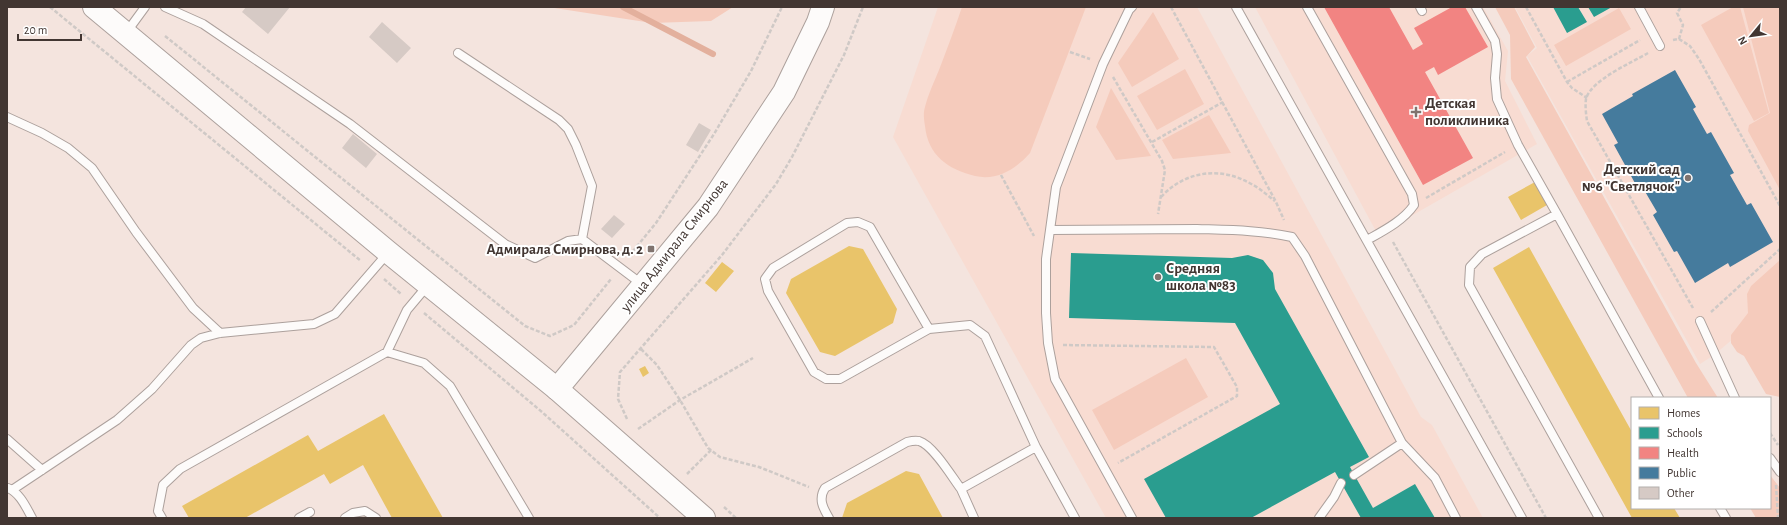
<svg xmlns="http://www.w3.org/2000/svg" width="1787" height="525" font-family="'Alegreya Sans',sans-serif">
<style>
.built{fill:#f8dcd2}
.green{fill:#f5cbbc}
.homes{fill:#e9c46a}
.schools{fill:#2a9d8f}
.health{fill:#f28482}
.public{fill:#457b9d}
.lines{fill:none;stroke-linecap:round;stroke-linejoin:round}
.stream{stroke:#e3b09d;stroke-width:6}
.building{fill:#d6cac5}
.lane-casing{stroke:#aca09c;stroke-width:10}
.secondary-casing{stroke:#aca09c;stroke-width:24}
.primary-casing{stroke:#aca09c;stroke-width:24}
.path{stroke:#cfc9c6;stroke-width:2.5;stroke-dasharray:4 2;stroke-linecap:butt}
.lane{stroke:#fdfbfa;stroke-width:8}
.secondary{stroke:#fdfbfa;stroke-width:22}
.primary{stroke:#fdfbfa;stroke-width:22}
.poi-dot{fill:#80736e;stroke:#fff;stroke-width:1.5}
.labels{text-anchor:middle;stroke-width:4;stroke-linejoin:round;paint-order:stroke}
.poi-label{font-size:15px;font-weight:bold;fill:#423632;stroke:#fff;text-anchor:start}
.street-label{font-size:15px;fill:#423632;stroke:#fff}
</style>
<rect width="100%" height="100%" fill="#f4e4de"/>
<path class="built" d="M938,7h259l224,410 11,8 51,93h-377l-213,-381z
M1255,7h228l25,44 -3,30 32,63 -159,91z
M1515,7h265v292l-66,56 -14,9 -173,-308 10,-8z"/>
<path class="green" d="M548,7h185l-22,14 -59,2z
M962,7h124l-56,146c-14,16 -33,28 -55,23 -28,-7 -47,-21 -50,-50 -1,-6 -2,-13 0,-19 3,-12 9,-25 14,-37 8,-21 16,-42 23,-63z
M1495,7h19l21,40 -9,10 170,306 22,35h-30l-177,-319 -1,-44z
M1733,7h7l29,106 -15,8 -53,-96z
M1743,7h37v183l-32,-59 1,-6 21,-12z
M1619,8l12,21 -65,37 -12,-21z
M1153,12l26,47 -47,28 -14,-24z
M1185,69l19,35 -47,26 -20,-34z
M1111,88l40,68 -35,4 -20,-33z
M1209,115l22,38 -58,6 -11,-19z
M1780,260v137l-14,-3 -22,-38 -7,-4 -6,-9v-8l17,-22 -1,-19 4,-8z
M1186,358l22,39 -94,53 -22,-40z
M1770,475l10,13v30h-24l-6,-10h20z"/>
<path class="homes" d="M1535,182l12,23 -26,15 -13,-23z
M849,246l14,3 34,60 -4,14 -58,33 -15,-4 -34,-59 5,-14z
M1529,247l103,185v76h42l6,10h-48l-139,-250z
M722,262l12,9 -18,21 -11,-9z
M645,366l4,7 -6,4 -4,-8z
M384,414l59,104h-51l-29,-53 -33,19 -6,-10 -79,44h-56l-7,-12 126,-71 10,16z
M906,471l13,3 24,44h-101l5,-15z"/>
<path class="schools" d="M1553,7h25l9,15 -20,11z
M1588,7h24l-18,10z
M1071,253l161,5 16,-3 15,5 10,13 2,16 94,168 -19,10 23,41 42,-24 20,34h-74l-26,-46 -84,46h-85l-22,-39 136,-75 -45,-81 -166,-5z"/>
<path class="health" d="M1324,7h65l24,43 10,-6 -9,-16 38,-21h13l23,40 -50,28 -4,-8 -9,5 48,86 -50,27z"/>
<path class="public" d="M1675,70l21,37 -3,2 14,25 4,-2 23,41 -4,2 17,30 4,-2 22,39 -43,25 -2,-4 -33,20 -18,-32 -3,1 -21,-37 4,-3 -17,-29 -4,2 -22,-40 4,-2 -16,-29 31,-18 -1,-2z"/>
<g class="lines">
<path class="stream" d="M623,7l90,47"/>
</g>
<path class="building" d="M246,7h44l-22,27 -26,-22z
M382,22l29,26 -14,15 -28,-26z
M699,123l12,7 -13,22 -12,-7z
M353,134l24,20 -11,14 -24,-20z
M614,215l11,9 -13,14 -11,-9z"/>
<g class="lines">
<g class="lane-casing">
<path id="lane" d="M165,7l38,17 147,100 155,120 30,14 33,-17 14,-2 61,46
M1236,7l286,511
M1307,7l105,187 2,11c-11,16 -31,26 -47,35
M1420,7l2,4
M1476,7l19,34 2,13 -2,24 2,21 21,46 39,69
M1639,7l21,39
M126,33l19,-26
M458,53l101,67 9,9 8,16 16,41 -10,53
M7,117l35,16 26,15 24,20 44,64 57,76 27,25
M1050,230l6,-43 47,-123 26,-54 3,-3
M1700,321l35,77
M929,329l-59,-102 -12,-5 -11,1 -74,45 -8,11 3,12 46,81 12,7h14l89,-50 41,-4 15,11 51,111
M387,352l20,-42 21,-25
M7,439l35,31
M1770,458l10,14
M1354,475l48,-32
M8,488c12,5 18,19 24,30
M961,489l13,29
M12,490l105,-70 35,-31 39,-44 10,-7 19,-5 94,-9 21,-10 52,-60
M1720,508l6,10
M162,518l-4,-7 5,-26 17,-16 207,-117 37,11 26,23 79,132
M299,518l11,-6
M345,518l8,-5 12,-2 11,7
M829,518c-6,-10 -11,-19 -4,-30l82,-46c4,-1 8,-2 12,-1 14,4 33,36 42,48l75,-42 39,71
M1132,518l-77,-139 -7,-36 -2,-30v-54l4,-29c49,0 98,-1 147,-1 32,1 63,1 95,8l13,19 97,187 33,35 21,40
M1319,518l15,-21 7,-14
M1599,518l-130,-233 1,-18 12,-13 75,-40 102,184"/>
</g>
<g class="secondary-casing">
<path id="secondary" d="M557,389l151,-182 76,-115 34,-70 5,-15"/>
</g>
<g class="primary-casing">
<path id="primary" d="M94,7l294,245 169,137 147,129"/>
</g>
<path class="path" d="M50,7l311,254
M1171,7l105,195 8,18
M1526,7l41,75 5,6 15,10
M165,36l360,290 25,10 24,-11 37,-46
M1679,39l4,-14 -6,-12 4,-6
M1673,40l6,-1 11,7 9,13 81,147
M1070,52l20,7
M1648,53c-17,10 -57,27 -62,46 -1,7 0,15 1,22l106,187
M1113,77l49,84 3,9 -7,44
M1567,82l73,-42
M1152,142l71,-40
M1001,175l33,61
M1161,197c25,-27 61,-31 92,-12 8,4 15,11 22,16
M1426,198l79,-46
M1393,242l153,276
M629,256l27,-33 58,-89 37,-63 31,-64
M384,279l17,15
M1711,312l69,-63
M424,313l118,99 118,106
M1063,345l151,2 23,40v9l-119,67
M641,349l16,16 23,35 28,48 12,9 39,10 50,20
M627,419l-9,-20 2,-27 102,-117 54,-71 16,-27 52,-102 19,-48
M638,429l42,-29 73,-42
M1770,433l8,12
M687,474l24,-24
M1776,485l2,33
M724,507l12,11"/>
<use href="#lane" class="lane"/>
<use href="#secondary" class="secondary"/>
<use href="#primary" class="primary"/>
</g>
<g class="poi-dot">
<path d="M1414 106h4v4h4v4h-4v4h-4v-4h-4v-4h4z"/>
<circle cx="1688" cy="178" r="4"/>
<rect x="647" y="245" width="8" height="8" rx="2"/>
<circle cx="1158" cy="277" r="4"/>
</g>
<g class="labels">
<g class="poi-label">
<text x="1425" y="108">Детская<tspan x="1425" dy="17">поликлиника</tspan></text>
<text x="1680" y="174" text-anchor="end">Детский сад<tspan x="1680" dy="17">№6 "Светлячок"</tspan></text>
<text x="643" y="254" text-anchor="end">Адмирала Смирнова, д. 2</text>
<text x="1166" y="273">Средняя<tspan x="1166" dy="17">школа №83</tspan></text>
</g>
<g class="street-label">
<text transform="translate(674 245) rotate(-52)" y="5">улица Адмирала Смирнова</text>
</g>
</g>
<rect width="1787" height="525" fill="none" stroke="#423632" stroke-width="16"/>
<rect x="1631" y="397" width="140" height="112" fill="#ffffff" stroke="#b3afad"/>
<rect x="1639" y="407" width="20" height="12" fill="#e9c46a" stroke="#b3afad"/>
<text x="1667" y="417" font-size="12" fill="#423632">Homes</text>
<rect x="1639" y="427" width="20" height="12" fill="#2a9d8f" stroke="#b3afad"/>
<text x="1667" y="437" font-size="12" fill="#423632">Schools</text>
<rect x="1639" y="447" width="20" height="12" fill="#f28482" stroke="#b3afad"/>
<text x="1667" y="457" font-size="12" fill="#423632">Health</text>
<rect x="1639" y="467" width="20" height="12" fill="#457b9d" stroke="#b3afad"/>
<text x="1667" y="477" font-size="12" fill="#423632">Public</text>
<rect x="1639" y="487" width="20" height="12" fill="#d6cac5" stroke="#b3afad"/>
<text x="1667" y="497" font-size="12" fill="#423632">Other</text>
<g transform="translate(1751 36) rotate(241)" stroke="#ffffff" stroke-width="3" paint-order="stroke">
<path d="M0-3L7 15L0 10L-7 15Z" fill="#423632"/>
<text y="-6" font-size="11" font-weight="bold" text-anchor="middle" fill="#423632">N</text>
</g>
<path d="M18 34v6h63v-6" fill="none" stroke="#423632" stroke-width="2"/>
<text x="24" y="34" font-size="12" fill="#423632" stroke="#ffffff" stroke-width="3" paint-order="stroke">20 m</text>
</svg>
